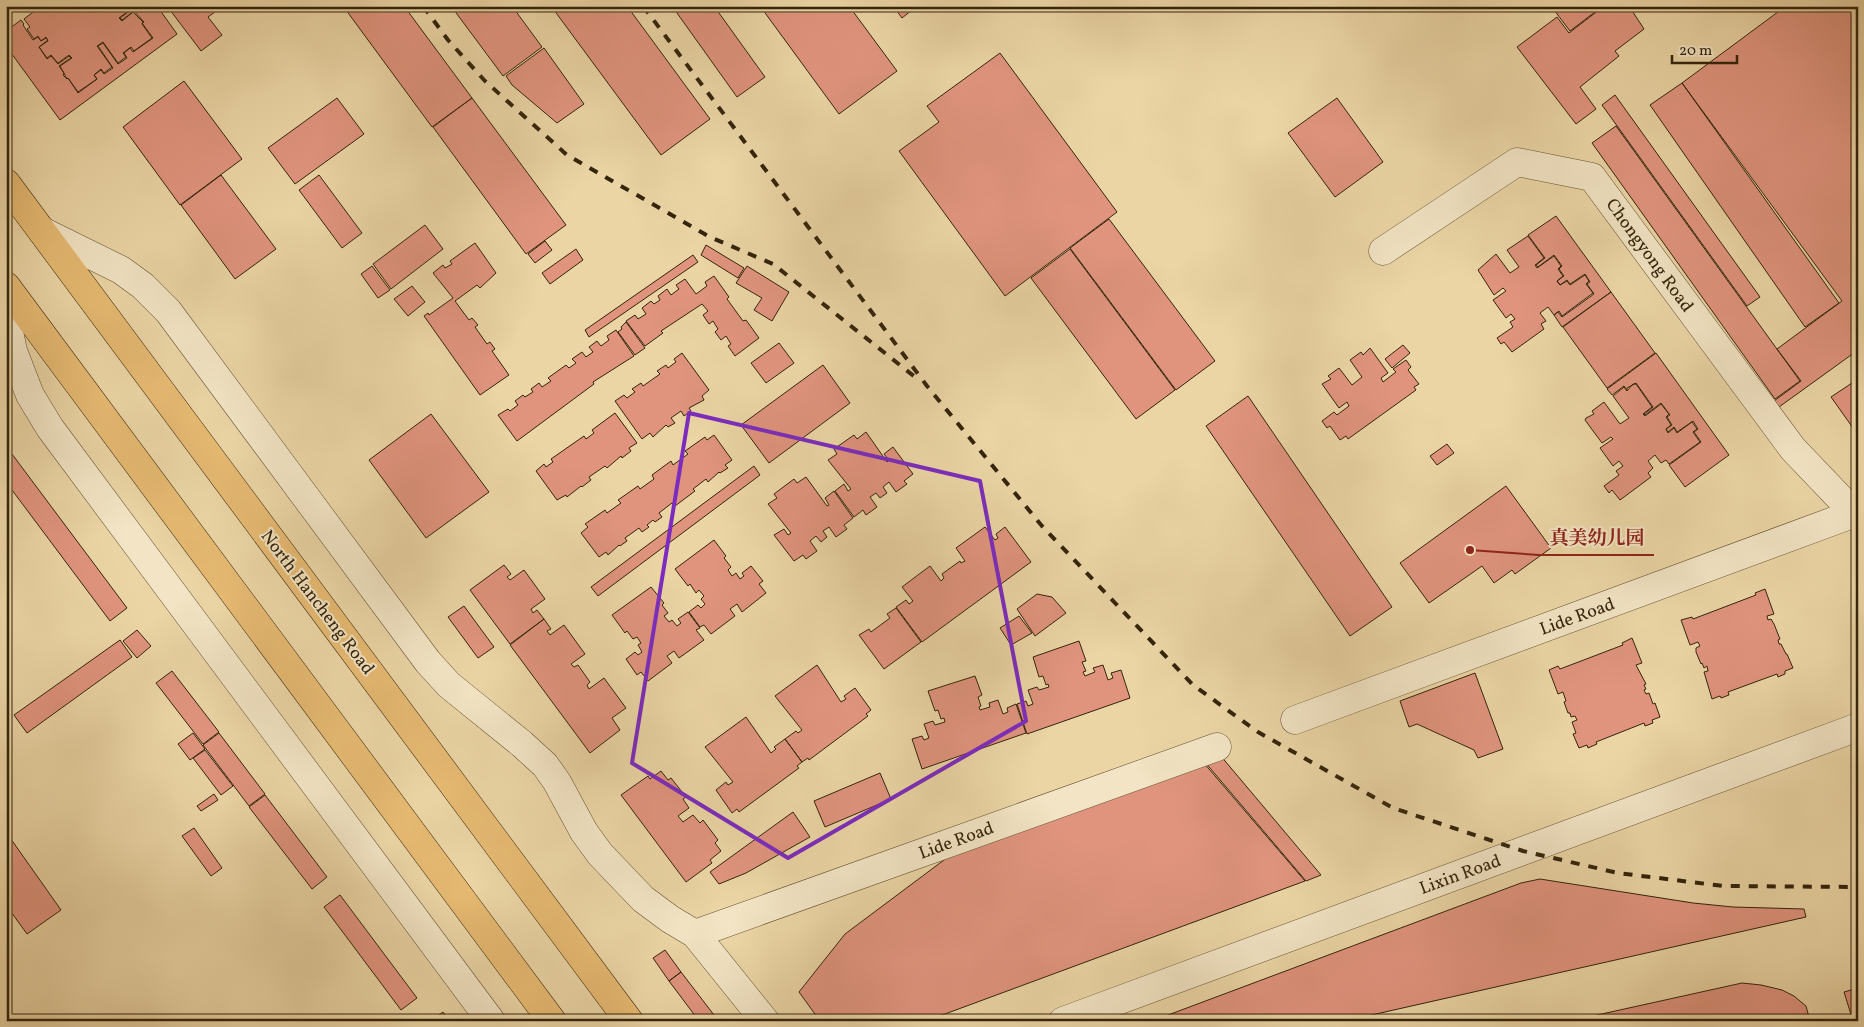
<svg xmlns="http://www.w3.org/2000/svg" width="1864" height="1027" font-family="Vollkorn,'Noto Serif SC',serif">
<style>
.building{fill:#e0947e;stroke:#34240c}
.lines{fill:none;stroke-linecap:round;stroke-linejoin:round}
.minor-casing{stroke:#625032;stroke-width:29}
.major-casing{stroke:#34240c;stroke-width:29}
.minor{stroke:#f2e4c4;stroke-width:28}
.major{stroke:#e6ba72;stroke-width:28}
.rail{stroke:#34240c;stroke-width:4;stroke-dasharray:9 9;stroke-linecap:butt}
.marked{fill:none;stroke:#7b2cbf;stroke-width:4;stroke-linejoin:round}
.labels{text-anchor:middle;stroke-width:4;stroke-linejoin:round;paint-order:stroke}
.street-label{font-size:18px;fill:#34240c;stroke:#f2e4c4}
.leader{fill:none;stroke:#8f2418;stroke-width:2}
.callout-dot{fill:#8f2418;stroke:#f2e4c4;stroke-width:2}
.callout-label{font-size:19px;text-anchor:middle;font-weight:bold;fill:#8f2418;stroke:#f2e4c4;stroke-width:4;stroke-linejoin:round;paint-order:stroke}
</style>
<rect width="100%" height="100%" fill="#ebd5a5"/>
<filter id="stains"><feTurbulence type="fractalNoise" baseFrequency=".004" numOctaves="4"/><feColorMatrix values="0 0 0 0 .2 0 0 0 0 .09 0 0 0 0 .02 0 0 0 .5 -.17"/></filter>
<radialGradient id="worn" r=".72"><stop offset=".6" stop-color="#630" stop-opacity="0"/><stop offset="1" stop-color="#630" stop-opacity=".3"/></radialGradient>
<path class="building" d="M41,6h88l2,3 -12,9 3,3 11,-9 10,10 -1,2 10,14 -18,13 -3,-4 -8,6 3,4 -8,6 -15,-21 -6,4 15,21 -8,6 -3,-4 -7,6 3,4 -19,13 -10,-14 -1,1 -7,-13 12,-8 -3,-3 -11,8 -7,-8 -4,3 -8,-11 9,-6 -2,-4 -5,4 -3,-5 -4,3 -7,-10 3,-2 -6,-8z
M131,6h26l20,28 -117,86 -54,-74v-15l15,-11 3,4 -1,1 10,15 5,-3 3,4 5,-3 2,2 -9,7 8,12 4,-3 7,8 11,-8 2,2 -12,8 5,7 -1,2 4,4 1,-1 10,15 19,-14 -3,-4 7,-5 3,4 9,-6 -15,-22 5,-3 15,21 9,-6 -3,-5 6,-5 3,4 20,-14 -11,-15 2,-1 -10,-11 -12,9 -2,-2 12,-9z
M167,6h56l-15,11 14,18 -21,16z
M343,6h61l68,92 -40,29z
M451,6h61l30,41 -39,29z
M551,6h76l83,113 -49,36z
M672,6h42l51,71 -28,20z
M760,6h89l48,65 -58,43z
M893,6h24l-15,12z
M1551,6h52l-33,25z
M1604,6h25l15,23 -29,22 4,5 -39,31 16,22 -20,15 -59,-77 40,-30 12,16z
M1786,6h69l3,5v339l-79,57 -5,-6 27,-20 -24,-32 65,-48 -160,-218z
M544,48l40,56 -27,19 -45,-38 -6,-9z
M1000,53l117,159 -112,84 -106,-145 40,-29 -12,-16z
M184,81l58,78 -62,46 -57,-78z
M1682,83l157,220 -34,24 -155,-222z
M1615,95l145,202 -13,9 -145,-201z
M337,98l27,36 -69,50 -27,-36z
M472,98l94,127 -40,29 -93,-127z
M1337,98l46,64 -48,35 -47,-64z
M1616,126l184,255 -25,18 -183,-256z
M221,175l55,74 -41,30 -54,-74z
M319,175l43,58 -20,15 -43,-58z
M1556,216l55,76 -49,35 -8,-12 4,-3 4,5 32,-23 -7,-10 3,-2 -5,-8 -15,10 -3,-4 -7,5 -3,-4 7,-5 -5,-7 3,-3 -8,-11 -16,12 -2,-2 9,-7 -17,-23z
M1109,219l106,142 -39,29 -106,-142z
M425,225l18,24 -52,40 -18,-25z
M1528,236l16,22 -9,7 2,3 17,-12 7,10 -3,3 5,7 -6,5 3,4 7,-4 3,4 15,-10 4,6 -3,3 7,9 -31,23 -3,-5 -5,4 -6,-8 -8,6 6,8 -5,3 3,5 -32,23 -8,-10 -3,2 -4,-6 16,-11 -3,-5 5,-3 -4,-5 -5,4 -13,-18 13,-9 -3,-3 -9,7 -16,-25 18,-16 14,19 9,-6 -12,-17z
M545,241l7,9 -17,13 -7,-9z
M475,243l21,30 -16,15 -3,-3 -22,16 14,19 3,-2 6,7 -3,2 12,17 3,-2 5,7 -3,2 17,24 -29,20 -56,-79 4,-3 1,2 24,-17 -20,-25 10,-8 2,3 7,-4 -2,-3z
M706,245l38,23 -6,10 -37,-23z
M576,249l7,11 -33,24 -8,-11z
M1070,249l105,141 -39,29 -105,-141z
M693,255l5,7 -109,75 -4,-7z
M372,266l18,24 -12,8 -17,-24z
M747,266l42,26 -17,29 -18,-11 8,-12 -26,-15z
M714,276l15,21 -2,2 16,22 3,-1 13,18 -24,18 -7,-10 3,-2 -5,-8 -5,4 -6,-8 3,-3 -5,-8 -4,3 -6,-9 5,-4 -6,-7 -41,27 2,2 -18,13 -19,-25 9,-6 3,4 8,-5 -4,-6 9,-7 3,3 6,-4 -2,-4 9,-7 4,6 8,-6 -3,-4 9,-6 11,15 11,-8 -2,-4z
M412,286l13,16 -17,14 -14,-17z
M1611,292l44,61 -48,35 -44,-61z
M626,322l19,26 -10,7 -17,-23 4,-3 -1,-2z
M616,330l18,26 -41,26 1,2 -77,57 -19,-26 10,-6 2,2 8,-6 -3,-4 8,-6 2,2 8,-5 -2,-3 8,-6 3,4 9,-6 -3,-3 18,-13 3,3 7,-5 -4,-4 10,-7 4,5 7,-5 -4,-5 8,-6 4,5 8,-6 -2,-4z
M779,343l15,20 -28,20 -15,-20z
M1403,345l7,8 -18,15 -7,-9z
M1370,348l18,25 -7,5 2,4 13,-10 -3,-3 13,-9 5,7 -3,3 11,14 -5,3 2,3 -68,49 -2,-3 -6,4 -10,-14 -3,2 -5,-7 12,-9 3,3 12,-9 -2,-4 -8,6 -17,-24 9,-5 -3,-3 11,-8 13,17 10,-8 -12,-17 11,-8 2,3z
M682,353l27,37 -7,6 2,4 -15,8 2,3 -7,5 -3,-5 -10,7 4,5 -7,4 -2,-2 -13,12 -3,-4 -8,6 -27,-38 9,-6 3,3 8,-6 -3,-3 9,-6 2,3 17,-12 -3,-3 9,-6 2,3 8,-6 -2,-3z
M1656,353l73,102 -44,32 -16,-22 32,-23 -7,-10 4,-3 -5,-8 -16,11 -3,-5 -6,5 -2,-3 6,-4 -5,-8 3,-2 -9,-12 -16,12 -1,-1 9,-7 -17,-24 -9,5v2l-3,-4 -12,9 -5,-6z
M823,365l27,38 -81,60 -28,-38z
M1858,379v56l-27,-38z
M1633,384h3l16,23 -9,7 2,2 16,-12 8,10 -3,3 5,8 -5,4 2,4 6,-5 3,5 15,-11 5,7 -4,3 7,10 -31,22 -3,-4 -5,3 -6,-8 -7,6 5,7 -5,5 3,4 -31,23 -8,-10 -3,3 -5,-7 15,-11 -3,-4 7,-5 -4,-5 -6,5 -13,-18 13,-9 -2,-2 -9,6 -17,-23 1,-2 8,-4 -2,-3 12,-9 16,22 9,-6 -16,-22 11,-9 3,4z
M1248,396l144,211 -42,29 -144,-210z
M615,413l22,30 -8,5 2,3 -9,7 -1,-2 -14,12 -2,-2 -16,11 2,3 -9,7 -1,-1 -14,11 -1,-2 -9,5 -21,-29 8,-7 2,3 7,-5 -2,-3 33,-23 2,3 8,-6 -2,-3z
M431,414l58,78 -63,46 -57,-78z
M866,432l21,30 2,-2 -5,-6 9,-7 20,27 -9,7 3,3 -11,8 -7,-10 -6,5 4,6 -7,5 -4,-5 -6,4 7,10 -11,8 -3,-5 -9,7 -19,-26 9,-7 4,7 3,-2 -23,-29 9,-6 -3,-5 20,-14 3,4z
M714,435l18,25 -7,5 3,3 -8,5 -1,-1 -11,10 -2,-3 -13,10 2,2 -20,15 -3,-3 -13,10 3,4 -7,5 -2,-2 -6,5 2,2 -7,5 -3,-4 -14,10 2,3 -7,5 -1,-1 -11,10 -2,-3 -7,5 -18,-24 7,-6 -3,-3 20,-14 2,3 14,-10 -3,-3 20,-14 2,3 14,-10 -2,-4 19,-14 2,4 15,-11 -3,-3 20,-14 2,3z
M1447,444l7,9 -17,12 -7,-9z
M6,446l121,162 -17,13 -104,-139z
M754,466l6,9 -162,121 -7,-9z
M806,477l21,29 2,-1 -4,-7 9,-7 19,27 -9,7 3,4 -11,8 -7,-10 -6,4 4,6 -6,5 -5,-6 -6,5 7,10 -11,8 -3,-4 -9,6 -20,-26 10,-6 4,6 3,-2 -23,-29 9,-6 -3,-4 20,-15 3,4z
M1506,486l45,62 -36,26 -3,-4 -18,13 -12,-17 -53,37 -29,-40z
M985,527l10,13 3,-2 -2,-4 9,-7 26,35 -109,80 -26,-35 10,-7 3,4 4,-3 -11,-14 28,-21 11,15 3,-3 -2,-4 18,-13 1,2 4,-2 -9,-13z
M714,540l12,16 -2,2 7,9 -3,3 4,6 4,-3 4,6 4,-3 -2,-3 9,-7 12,15 -4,3 7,9 -24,19 -5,-8 -7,5 5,7 -24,18 -7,-9 -4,2 -11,-15 9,-7 3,3 4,-4 -4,-5 3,-3 -5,-6 -3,3 -6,-9 -2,2 -13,-17z
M504,565l7,9 -4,3 3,3 14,-10 21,29 -14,10 2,4 4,-3 7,9 -34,25 -40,-54z
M651,587l13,16 -2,2 6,8 -4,3 5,6 3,-2 5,6 4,-3 -3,-4 10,-7 12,16 -4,2 8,10 -25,18 -5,-7 -7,5 5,7 -24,18 -7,-9 -4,3 -11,-16 9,-7 3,3 4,-3 -4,-7 3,-2 -4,-6 -4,2 -6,-8 -2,2 -13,-18z
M1765,589l9,25 -7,2 1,4 3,-1 3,5 6,15 -2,1 1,4h2l5,10h1l6,14 -8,3v3l-7,3 -1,-3 -49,18 1,3 -8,3 -1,-2 -8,3 -8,-27 4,-1 -1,-5 -3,2 -2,-5 -1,1 -5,-12v-4l4,-2 -2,-4 -8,3 -9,-25 11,-3 1,2 63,-24 -1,-2z
M1037,594l15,3 14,16 -31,23 -18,-27z
M464,606l30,41 -16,11 -30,-41z
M896,608l25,34 -37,27 -25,-34 10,-6 2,3 19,-14 -3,-4z
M1019,616l13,17 -21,12 -11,-17z
M544,619l7,10 -4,2 3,4 14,-10 21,29 -14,10 3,3 4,-2 12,17 -3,3 2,4 15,-11 22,30 -14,10 8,12 -30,23 -80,-108z
M137,630l14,16 -14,12 -14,-17z
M1632,638l10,25 -6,2 10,19 -2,1 2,4 -2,1 2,4 3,-1 4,11 2,-1 5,14 -8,3 1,3 -8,3 -1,-3 -48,19 1,2 -9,4 -1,-3 -8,3 -6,-14 3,-1 -4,-11 5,-2 -2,-4 -4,1 -1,-4h-2l-4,-11 2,-1 -3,-9 -5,2 -9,-24 9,-4 2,3 63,-24 -1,-2z
M120,640l12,17 -105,76 -13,-18z
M1079,641l7,20 -4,1 4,9 -3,1 2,4 10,-4 -2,-4 10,-3 5,15 5,-2 -2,-5 10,-3 9,28 -103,36 -10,-30 9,-3 2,5 5,-2 -5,-14 9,-3 2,3 10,-3 -1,-3 -2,1 -3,-9 -4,1 -6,-20z
M817,665l24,37 5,-3 -2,-3 11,-8 16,22 -5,4 2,2 -59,44 -1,-2 -6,4 -17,-23 11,-8 2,2 4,-3 -27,-34z
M172,671l47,61 -16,12 -47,-61z
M1475,673l28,76 -25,9 -4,-8 -57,-26 -8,3 -9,-26z
M975,676l7,19 -4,2 3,9 -2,1 1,3 10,-3 -1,-4 9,-3 5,14 5,-2 -1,-4 9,-4 10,29 -104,36 -10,-30 10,-3 2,4 5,-2 -5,-14 9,-3 2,4 10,-3 -1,-4 -3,1 -3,-9 -3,1 -7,-20z
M746,717l25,36 5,-4 -2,-2 11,-8 17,23 -5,4 2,2 -60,44 -2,-3 -5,4 -16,-23 10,-8 2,3 5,-3 -28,-35z
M193,733l12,16 -15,11 -12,-16z
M219,733l46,61 -16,12 -46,-61z
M205,750l28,36 -12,9 -28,-37z
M1220,755l101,120 -15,6 -102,-120z
M1203,762l102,119 -379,140h-106l-21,-29 46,-58 111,-83z
M661,771l7,9 3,-2 15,19 -3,2 6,9 -11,8 5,6 10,-7 7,8 3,-3 15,20 -3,3 6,8 -11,9 2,3 -26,19 -65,-87 27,-19 2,3z
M880,773l11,26 -66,28 -11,-26z
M214,794l4,6 -17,11 -4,-5z
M265,795l62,82 -15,12 -63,-82z
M793,812l17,25 -64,36 -27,11 -9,-12z
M194,828l28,40 -11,8 -29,-40z
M6,832l55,78 -34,24 -21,-29z
M1540,879l153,24 40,4 71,2 2,8 -461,104h-193l369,-138z
M340,895l77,103 -16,12 -77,-103z
M665,950l16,22 -12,9 -16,-23z
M681,972l33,43 -6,6h-9l-30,-40z
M1742,983l19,2 21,5 12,6 12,10 4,15h-240z
M1858,988v33h-5l-9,-29z
M443,1012l6,9h-18z"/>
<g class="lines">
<g class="minor-casing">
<path id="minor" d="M42,231l79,39 22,16 25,25 260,351 21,23 73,59 23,21 12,17 27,50 16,22 43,45 27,20 25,15 70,87
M1383,251l134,-89 75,15 201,272 65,68
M6,317l7,34 17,44 20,33 441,593
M1295,720l563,-208
M695,934l522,-187
M1063,1021l795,-294"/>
</g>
<g class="major-casing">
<path id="major" d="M6,183l623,838
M6,286l546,735"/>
</g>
<use href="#minor" class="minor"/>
<use href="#major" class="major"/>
<path class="rail" d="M423,6l25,34 37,41 82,74 143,82 63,27 142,113
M643,6l284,380 115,140 151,159 65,47 135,76 130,43 95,22 105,13 135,1"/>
</g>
<path class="marked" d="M689,413l291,68 46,240 -238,137 -156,-95z"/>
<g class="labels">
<g class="street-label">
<text transform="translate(1650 255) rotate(54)" y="6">Chongyong Road</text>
<text transform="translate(318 602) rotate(53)" y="6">North Hancheng Road</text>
<text transform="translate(1577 616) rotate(-20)" y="6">Lide Road</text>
<text transform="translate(956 840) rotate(-20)" y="6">Lide Road</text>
<text transform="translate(1460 874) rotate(-20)" y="6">Lixin Road</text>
</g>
</g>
<path class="leader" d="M1470 550L1539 555H1654"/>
<circle class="callout-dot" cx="1470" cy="550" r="5"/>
<g class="callout-label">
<text x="1597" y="544">真美幼儿园</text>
</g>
<rect width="1864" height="1027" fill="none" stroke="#ebd5a5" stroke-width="25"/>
<rect x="8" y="8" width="1849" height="1012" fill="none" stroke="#34240c" stroke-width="2.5"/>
<rect x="12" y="12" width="1839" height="1002" fill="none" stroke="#34240c"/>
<path d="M1672 55v8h65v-8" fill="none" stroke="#34240c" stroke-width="2.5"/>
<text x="1679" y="55" font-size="15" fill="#34240c" stroke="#f2e4c4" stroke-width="4" paint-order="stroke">20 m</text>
<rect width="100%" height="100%" filter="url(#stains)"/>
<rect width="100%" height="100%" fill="url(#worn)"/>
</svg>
